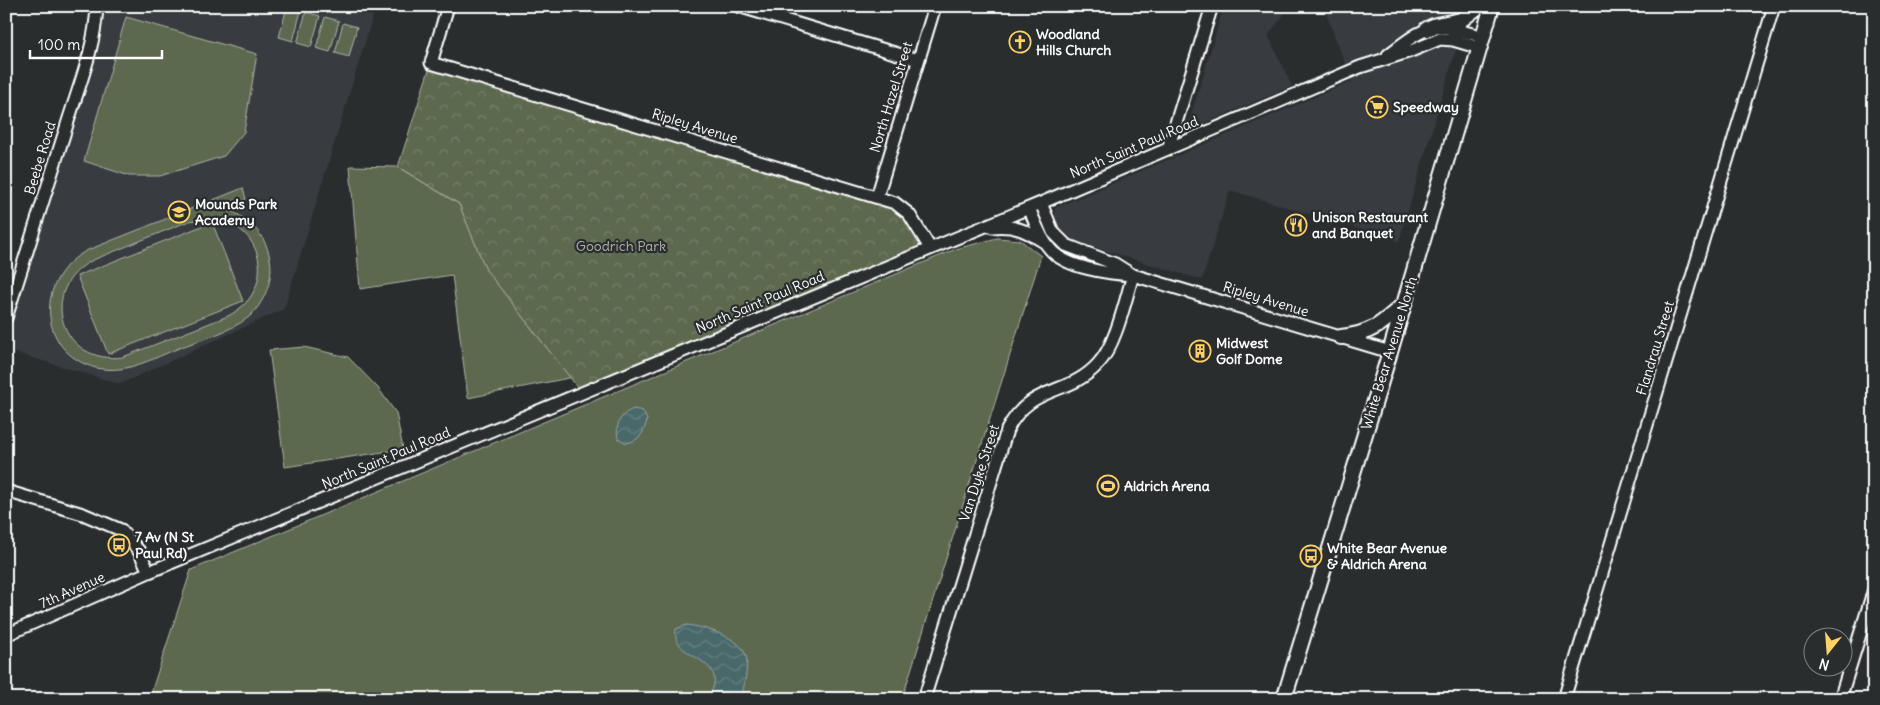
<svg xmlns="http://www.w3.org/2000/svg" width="1880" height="705" font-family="Delius,sans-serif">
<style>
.built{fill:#393b41}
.green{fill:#5d6950;stroke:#aeb4a8;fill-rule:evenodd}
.park{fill:url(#park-crowns);stroke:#aeb4a8}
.water{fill:url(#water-waves);stroke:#92a4a6}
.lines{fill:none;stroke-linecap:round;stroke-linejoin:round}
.minor-casing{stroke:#fff;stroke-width:15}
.major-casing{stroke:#fff;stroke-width:18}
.minor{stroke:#2a2d2e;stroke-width:11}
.major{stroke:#2a2d2e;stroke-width:14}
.labels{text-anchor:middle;stroke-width:4.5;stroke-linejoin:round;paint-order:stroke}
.poi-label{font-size:14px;font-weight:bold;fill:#fff;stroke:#2a2d2e;text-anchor:start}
.street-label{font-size:14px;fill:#fff;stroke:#2a2d2e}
.park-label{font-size:14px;fill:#aeb4a8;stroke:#2a2d2e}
</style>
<defs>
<pattern id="park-crowns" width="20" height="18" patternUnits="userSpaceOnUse" patternTransform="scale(1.25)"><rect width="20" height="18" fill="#5d6950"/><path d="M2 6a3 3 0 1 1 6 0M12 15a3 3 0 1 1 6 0" fill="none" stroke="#75806a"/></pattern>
<pattern id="water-waves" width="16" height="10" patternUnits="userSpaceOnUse" patternTransform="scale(1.25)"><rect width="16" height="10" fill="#4a686b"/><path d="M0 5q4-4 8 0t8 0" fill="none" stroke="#657f81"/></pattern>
</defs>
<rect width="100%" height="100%" fill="#2a2d2e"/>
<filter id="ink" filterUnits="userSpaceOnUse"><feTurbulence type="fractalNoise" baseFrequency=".02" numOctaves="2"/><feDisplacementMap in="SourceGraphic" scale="10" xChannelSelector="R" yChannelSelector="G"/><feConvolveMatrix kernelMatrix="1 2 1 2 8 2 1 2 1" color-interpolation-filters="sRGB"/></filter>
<g filter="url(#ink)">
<path class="built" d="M102,6h274l-92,303 -164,75 -114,-34v-17l69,-218z
M1224,6h63l-4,10 -15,19 24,51 -99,42 -5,-3z
M1323,6h136l-3,7 7,13 -64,215 -169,-51 -28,90 -134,-41 -13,-14v-17l297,-127z"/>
<path class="green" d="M287,7l14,4 -8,30 -14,-4z
M306,12l14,4 -9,31 -14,-4z
M126,17l131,37 -13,78 -20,24 -64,20h-31l-45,-15z
M325,17l14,4 -9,31 -14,-4z
M343,23l14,4 -8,30 -14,-4z
M350,166l48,1 61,37 125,171 -116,23 -16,-123 -92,14z
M243,188l3,11 -22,9c27,10 47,31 47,62 -1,18 -9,35 -22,47 -19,15 -47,22 -70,31 -17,7 -35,16 -53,20 -10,2 -20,2 -30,0 -60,-16 -61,-92 -8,-118zM213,218c54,9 63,74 15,98l-105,41c-62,9 -87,-68 -30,-97l96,-39z
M212,222l31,79 -135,53 -31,-78z
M997,238l23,2 21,16 -139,443h-753l42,-129 765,-321z
M304,347l44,10 30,31 18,25 7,36 -118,18 -16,-117z"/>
<path class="park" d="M431,63l446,134 32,17 21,34 -348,145 -96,-123 -27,-66 -61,-37z"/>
<path class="water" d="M634,409l9,2 4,9c-3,12 -7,21 -21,23l-8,-5c-3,-14 3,-25 16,-29z
M687,625c17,2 54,12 59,31 3,13 -3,30 -4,43h-35c29,-43 -38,-38 -31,-70z"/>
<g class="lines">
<g class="minor-casing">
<path id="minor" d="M448,6l-17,57 464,140 14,11 21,34
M738,6l180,54
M1388,55c42,-33 45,-32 95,-18
M1168,149l44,-143
M877,197l58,-191
M1041,203l12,29 13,13 49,19 16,10
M1029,208c6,14 11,30 21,41 15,19 60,25 83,26l257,77
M992,227c23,-2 33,3 52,15
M6,318c20,-63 40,-127 60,-190 12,-40 29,-79 31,-122
M6,491l77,23 38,16 18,21 10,21
M6,635l143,-63 892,-369 319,-136 51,-16 29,-12 13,1 27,8
M924,699l83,-269c24,-47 61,-33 91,-66 18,-19 27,-63 35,-89
M1564,699l210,-693
M1840,699l34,-110"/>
</g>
<g class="major-casing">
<path id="major" d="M1427,29l9,-4 25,-5 18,-14
M1341,337c30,-3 41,-13 62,-32
M1284,699l106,-347 102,-346"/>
</g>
<use href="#minor" class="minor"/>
<use href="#major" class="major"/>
</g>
</g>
<defs>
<g id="church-ring" transform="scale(1.125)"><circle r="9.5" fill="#2a2d2e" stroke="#ffd166" stroke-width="1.5"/><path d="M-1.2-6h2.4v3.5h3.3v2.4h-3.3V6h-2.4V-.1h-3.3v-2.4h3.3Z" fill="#ffd166"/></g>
<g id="supermarket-ring" transform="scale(1.125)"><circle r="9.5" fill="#2a2d2e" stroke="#ffd166" stroke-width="1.5"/><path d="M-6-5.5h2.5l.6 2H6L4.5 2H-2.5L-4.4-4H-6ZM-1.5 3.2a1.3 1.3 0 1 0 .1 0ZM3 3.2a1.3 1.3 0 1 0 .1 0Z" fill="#ffd166"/></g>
<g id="school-ring" transform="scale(1.125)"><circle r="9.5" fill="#2a2d2e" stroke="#ffd166" stroke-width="1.5"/><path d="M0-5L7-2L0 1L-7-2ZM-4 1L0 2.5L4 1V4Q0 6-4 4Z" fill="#ffd166"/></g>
<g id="restaurant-ring" transform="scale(1.125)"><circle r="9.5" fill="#2a2d2e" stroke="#ffd166" stroke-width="1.5"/><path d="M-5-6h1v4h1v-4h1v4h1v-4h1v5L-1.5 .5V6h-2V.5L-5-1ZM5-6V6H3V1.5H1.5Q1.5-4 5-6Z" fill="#ffd166"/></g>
<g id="building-ring" transform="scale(1.125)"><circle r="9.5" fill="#2a2d2e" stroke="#ffd166" stroke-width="1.5"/><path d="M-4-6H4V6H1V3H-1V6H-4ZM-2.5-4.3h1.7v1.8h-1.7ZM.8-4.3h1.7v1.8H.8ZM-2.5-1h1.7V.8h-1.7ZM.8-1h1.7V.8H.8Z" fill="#ffd166"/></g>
<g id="stadium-ring" transform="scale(1.125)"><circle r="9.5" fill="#2a2d2e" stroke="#ffd166" stroke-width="1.5"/><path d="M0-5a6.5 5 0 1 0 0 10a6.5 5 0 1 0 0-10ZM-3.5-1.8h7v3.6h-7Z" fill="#ffd166"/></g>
<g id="bus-ring" transform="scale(1.125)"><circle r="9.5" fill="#2a2d2e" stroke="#ffd166" stroke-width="1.5"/><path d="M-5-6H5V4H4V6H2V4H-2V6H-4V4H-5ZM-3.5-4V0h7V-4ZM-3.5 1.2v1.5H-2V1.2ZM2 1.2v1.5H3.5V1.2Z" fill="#ffd166"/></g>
</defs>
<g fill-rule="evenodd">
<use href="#church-ring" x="1020" y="42"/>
<use href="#supermarket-ring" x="1377" y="107"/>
<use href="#school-ring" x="179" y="212"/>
<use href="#restaurant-ring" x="1296" y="225"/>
<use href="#building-ring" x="1200" y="351"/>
<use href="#stadium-ring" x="1108" y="486"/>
<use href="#bus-ring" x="119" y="545"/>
<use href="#bus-ring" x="1311" y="556"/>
</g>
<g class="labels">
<g class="poi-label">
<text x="1036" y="39">Woodland<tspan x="1036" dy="16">Hills Church</tspan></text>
<text x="1393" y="112">Speedway</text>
<text x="195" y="209">Mounds Park<tspan x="195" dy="16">Academy</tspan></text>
<text x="1312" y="222">Unison Restaurant<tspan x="1312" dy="16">and Banquet</tspan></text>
<text x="1216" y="348">Midwest<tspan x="1216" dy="16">Golf Dome</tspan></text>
<text x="1124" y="491">Aldrich Arena</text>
<text x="135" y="542">7 Av (N St<tspan x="135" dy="16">Paul Rd)</tspan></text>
<text x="1327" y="553">White Bear Avenue<tspan x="1327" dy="16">&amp; Aldrich Arena</tspan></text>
</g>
<g class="street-label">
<text transform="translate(891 97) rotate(-73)" y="5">North Hazel Street</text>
<text transform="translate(695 126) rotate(17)" y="5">Ripley Avenue</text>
<text transform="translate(1134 147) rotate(-23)" y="5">North Saint Paul Road</text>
<text transform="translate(40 158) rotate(-73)" y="5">Beebe Road</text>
<text transform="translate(1266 299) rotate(17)" y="5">Ripley Avenue</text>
<text transform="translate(760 302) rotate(-23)" y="5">North Saint Paul Road</text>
<text transform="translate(1655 348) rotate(-73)" y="5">Flandrau Street</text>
<text transform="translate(1389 353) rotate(-73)" y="5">White Bear Avenue North</text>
<text transform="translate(386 458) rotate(-23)" y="5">North Saint Paul Road</text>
<text transform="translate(979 473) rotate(-72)" y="5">Van Dyke Street</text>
<text transform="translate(72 590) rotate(-24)" y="5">7th Avenue</text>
</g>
<g class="park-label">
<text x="621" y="251">Goodrich Park</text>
</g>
</g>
<rect width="1880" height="705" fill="none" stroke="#2a2d2e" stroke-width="25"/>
<rect x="12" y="12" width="1855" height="680" fill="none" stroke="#fff" stroke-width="2" filter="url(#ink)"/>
<g transform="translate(1828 652) rotate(197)"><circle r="24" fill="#2a2d2e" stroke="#7f8182"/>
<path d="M0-4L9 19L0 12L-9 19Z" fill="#ffd166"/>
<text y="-8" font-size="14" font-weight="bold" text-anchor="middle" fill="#ffffff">N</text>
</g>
<path d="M30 50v8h132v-8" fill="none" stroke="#ffffff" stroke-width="2.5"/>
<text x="38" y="50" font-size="15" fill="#ffffff" stroke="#2a2d2e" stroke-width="4" paint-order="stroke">100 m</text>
</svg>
